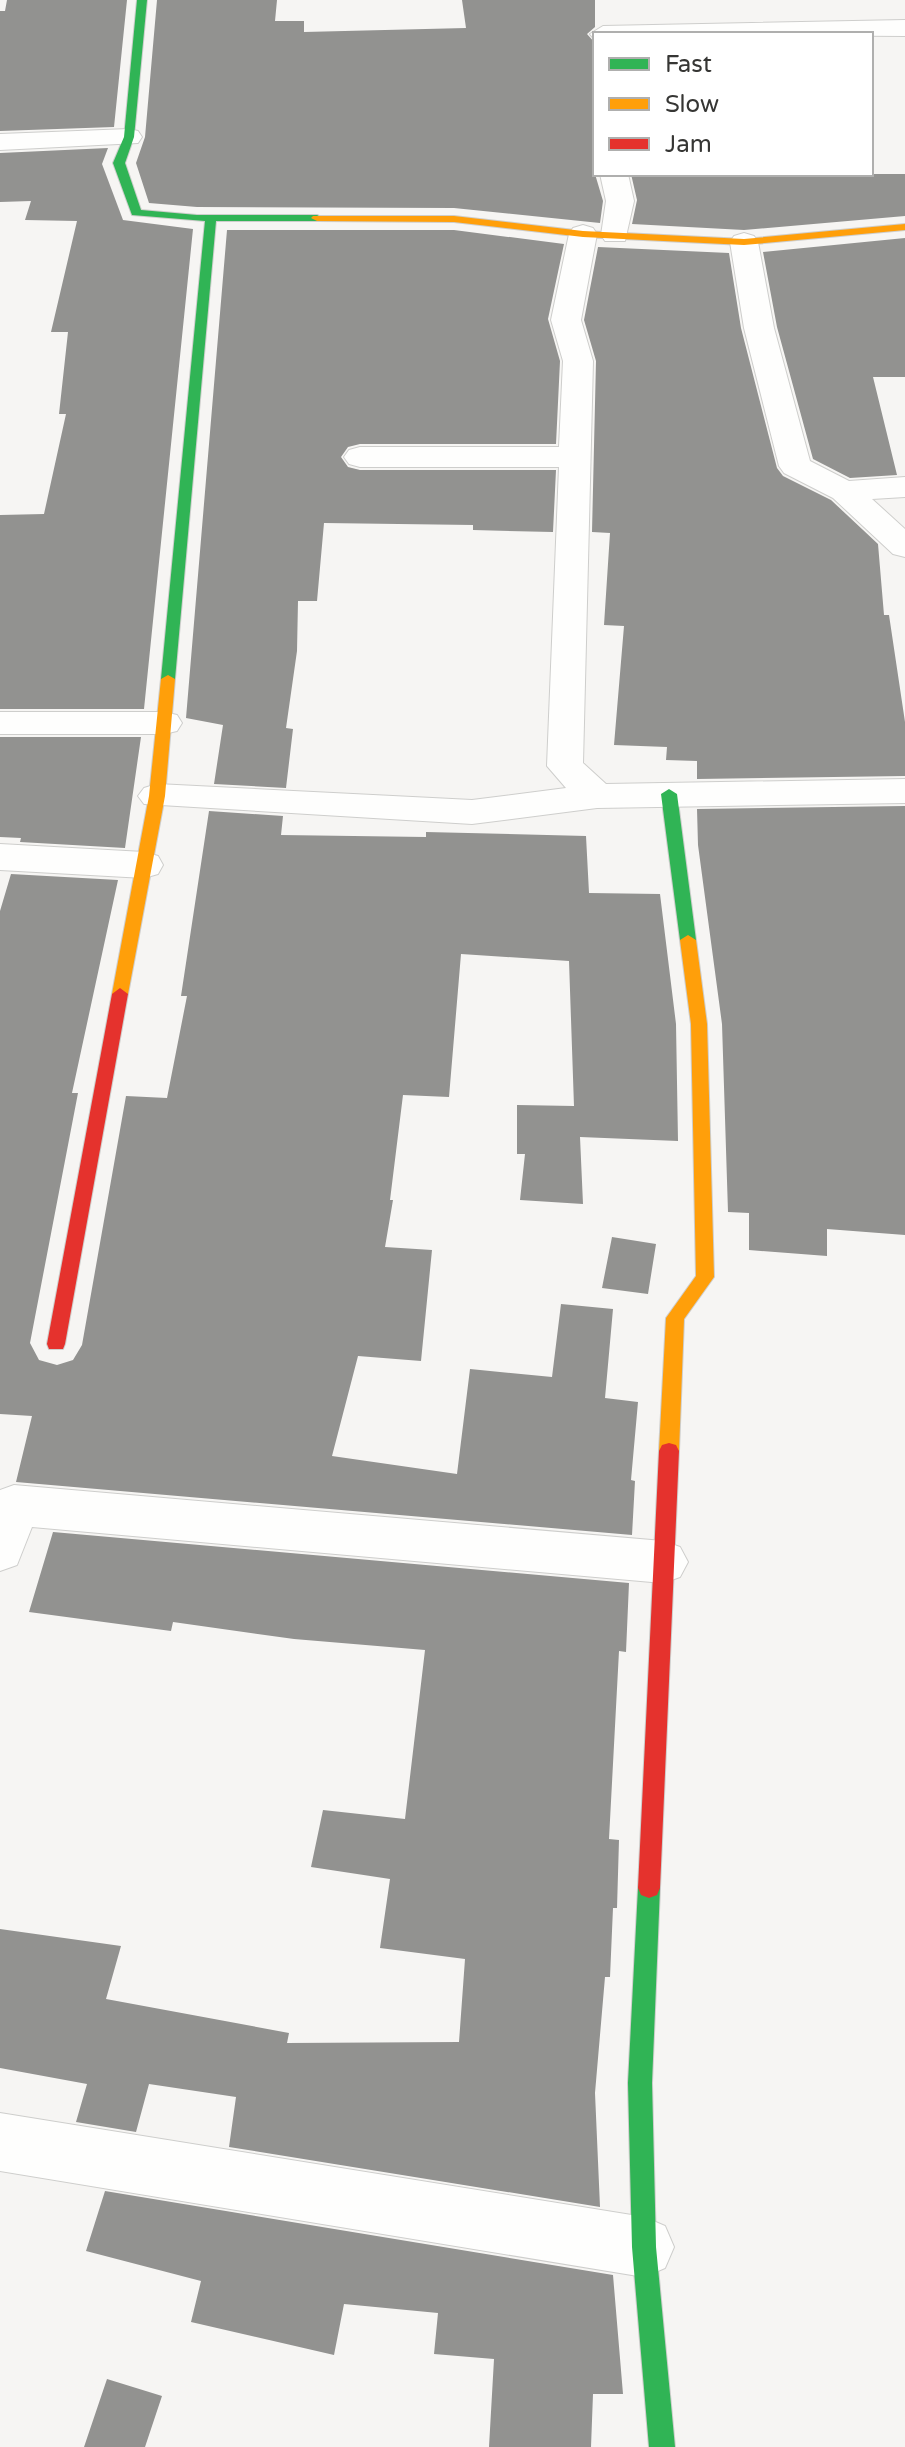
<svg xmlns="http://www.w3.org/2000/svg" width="905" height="2447" font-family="'Varela Round',sans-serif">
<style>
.building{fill:#929290}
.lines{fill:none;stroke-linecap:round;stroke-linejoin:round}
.street-casing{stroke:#cececc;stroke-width:2}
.fast-casing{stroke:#cececc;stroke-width:2}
.slow-casing{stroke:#cececc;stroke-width:2}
.jam-casing{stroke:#cececc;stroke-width:2}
.street{fill:#fefefd;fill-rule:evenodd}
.fast{fill:#30b455;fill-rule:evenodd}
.slow{fill:#ff9f0a;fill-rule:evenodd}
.jam{fill:#e5322d;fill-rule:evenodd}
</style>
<rect width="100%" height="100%" fill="#f6f5f3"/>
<path class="building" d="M7,0h120l-13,127 -114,4v-120h5z
M157,0h120l-2,21h29v11l162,-4 -4,-28h133v27l-8,7 8,9v131l8,27 -3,22 -146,-15 -257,-1 -48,-4 -13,-40 9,-26z
M108,148l-6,16 21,56 70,9 -49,480h-144v-194l44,-1 22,-100h-7l9,-82h-17l26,-111 -52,-1 6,-19 -31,1v-49z
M631,174h274v42l-161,14 -112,-6 5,-24z
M227,230h227l110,14 -16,75 12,42 -4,83h-196l-12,3 -7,10 7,10 12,3h196l-3,62 -80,-2v-5l-149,-2 -7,78h-19l-1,50 -11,77 7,1 -7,59 -72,-4 9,-59 -37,-7z
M905,238v139h-32l24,98 -47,3 -37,-19 -36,-132 -14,-75z
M598,247l131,6 12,75 36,140 6,8 48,24 47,44 6,71h5l16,107v54l-208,3v-18l-31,-1 1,-13 -53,-2 10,-119 -20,-1 6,-92 -18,-1 4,-171 -12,-41z
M0,737h141l-16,111 -105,-6 1,-4 -21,-1z
M905,806v429l-78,-6v27l-78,-6v-37l-21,-1 -6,-188 -24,-179 -1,-36z
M209,811l74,5 -2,19 145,2v-5l160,4 3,57 71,1 16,130 2,117 -98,-4 3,67 -63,-4 5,-46h-8v-49l57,1 -5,-145 -108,-7 -12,143 -46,-2 -13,105h3l-8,47 47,3 -11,111 -63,-5 -26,100 125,18 13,-105 82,8 9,-73 52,5 -8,89 33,4 -7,78 4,1 -3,54 -616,-53 16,-66 -32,-2v-503l11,-37 107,6 -46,213h6l-48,250 9,17 18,5 16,-5 9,-15 44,-249 41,2 20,-102h-6z
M612,1237l44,7 -8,50 -46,-6z
M53,1532l576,51 -3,69 -7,-1 -10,188 10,1 -2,68h-4l-3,69h-5l-10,116 5,114 -371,-60 7,-50 -87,-13 -13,48 -60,-10 11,-38 -87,-16v-139l121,17 -15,53 183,34 -2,10 172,-1 6,-83 -85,-11 10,-69 -79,-12 12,-57 82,9 20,-169 -131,-11 -121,-17 -2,9 -142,-19z
M105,2191l508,84 10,119h-30l-2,53h-102l5,-88 -60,-5 4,-41 -94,-9 -10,51 -143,-33 10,-41 -115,-30z
M107,2379l55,17 -17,51h-61z"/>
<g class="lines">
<g class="street-casing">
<path id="street" d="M905,20v16l-310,-2v6l-5,-6 13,-8z
M129,129l9,2 4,6 -4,6 -138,7v-16z
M600,174h28l6,27 -9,40h-20l-4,-6 5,-34z
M583,225l10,3 4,6 -16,86 12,41 -10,402 23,21 299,-5v24l-308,5 -125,16 -328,-20 -6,-8 6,-8 13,-4 315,16 94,-12 -19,-22 12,-299h-199l-11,-3 -5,-7 5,-7 11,-3h199l4,-86 -12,-41 18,-86 4,-6z
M744,233l10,3 4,6 16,86 36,133 39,20 56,-4v20l-33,2 33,30v28l-12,-3 -60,-56 -49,-25 -5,-7 -35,-138 -14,-86 4,-6z
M0,712h164l13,3 5,8 -5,8 -13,3h-164z
M0,844l144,8 14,4 5,9 -5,9 -14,4 -144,-8z
M14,1485l649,56 17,6 8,15 -8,15 -17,6 -631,-56 -15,38 -17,6v-81z
M0,2113l644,104 21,9 9,21 -9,21 -21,9 -644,-106z"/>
</g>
<g class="fast-casing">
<path id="fast" d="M137,0h10l-13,137 -9,26 16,47 56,5h120l6,3 -6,3h-101l-41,458 -7,4 -7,-4 44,-458 -73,-6 -19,-52 11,-26z
M669,789l8,5 19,146 -8,5 -8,-5 -19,-146z
M649,1878l8,3 3,7 -8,195 4,164 19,200h-26l-17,-200 -4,-164 10,-195 3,-7z"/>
</g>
<g class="slow-casing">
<path id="slow" d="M313,216h141l129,15 161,8 161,-15v6l-161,15 -161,-8 -129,-15 -137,-1 -6,-3z
M168,675l7,4 -10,117 -37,198 -8,6 -8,-6 37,-198 12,-117z
M688,935l8,5 11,84 7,253 -30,42 -5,132 -3,6 -7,2 -7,-2 -3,-6 7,-133 30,-42 -5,-252 -11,-84z"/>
</g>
<g class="jam-casing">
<path id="jam" d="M120,988l8,6 -63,350 -2,5h-14l-2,-5 65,-350z
M669,1443l7,2 3,6 -19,437 -3,7 -8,3 -8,-3 -3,-7 21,-437 3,-6z"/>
</g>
<use href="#street" class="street"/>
<use href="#fast" class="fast"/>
<use href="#slow" class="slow"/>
<use href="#jam" class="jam"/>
</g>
<rect x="593" y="32" width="280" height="144" fill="#ffffff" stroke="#afafae" stroke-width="2"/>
<rect x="609" y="58" width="40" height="12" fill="#30b455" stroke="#afafae" stroke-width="2"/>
<text x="665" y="72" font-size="24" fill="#363634">Fast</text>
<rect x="609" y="98" width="40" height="12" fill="#ff9f0a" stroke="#afafae" stroke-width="2"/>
<text x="665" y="112" font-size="24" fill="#363634">Slow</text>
<rect x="609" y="138" width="40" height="12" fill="#e5322d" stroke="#afafae" stroke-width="2"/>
<text x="665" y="152" font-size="24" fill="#363634">Jam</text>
</svg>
